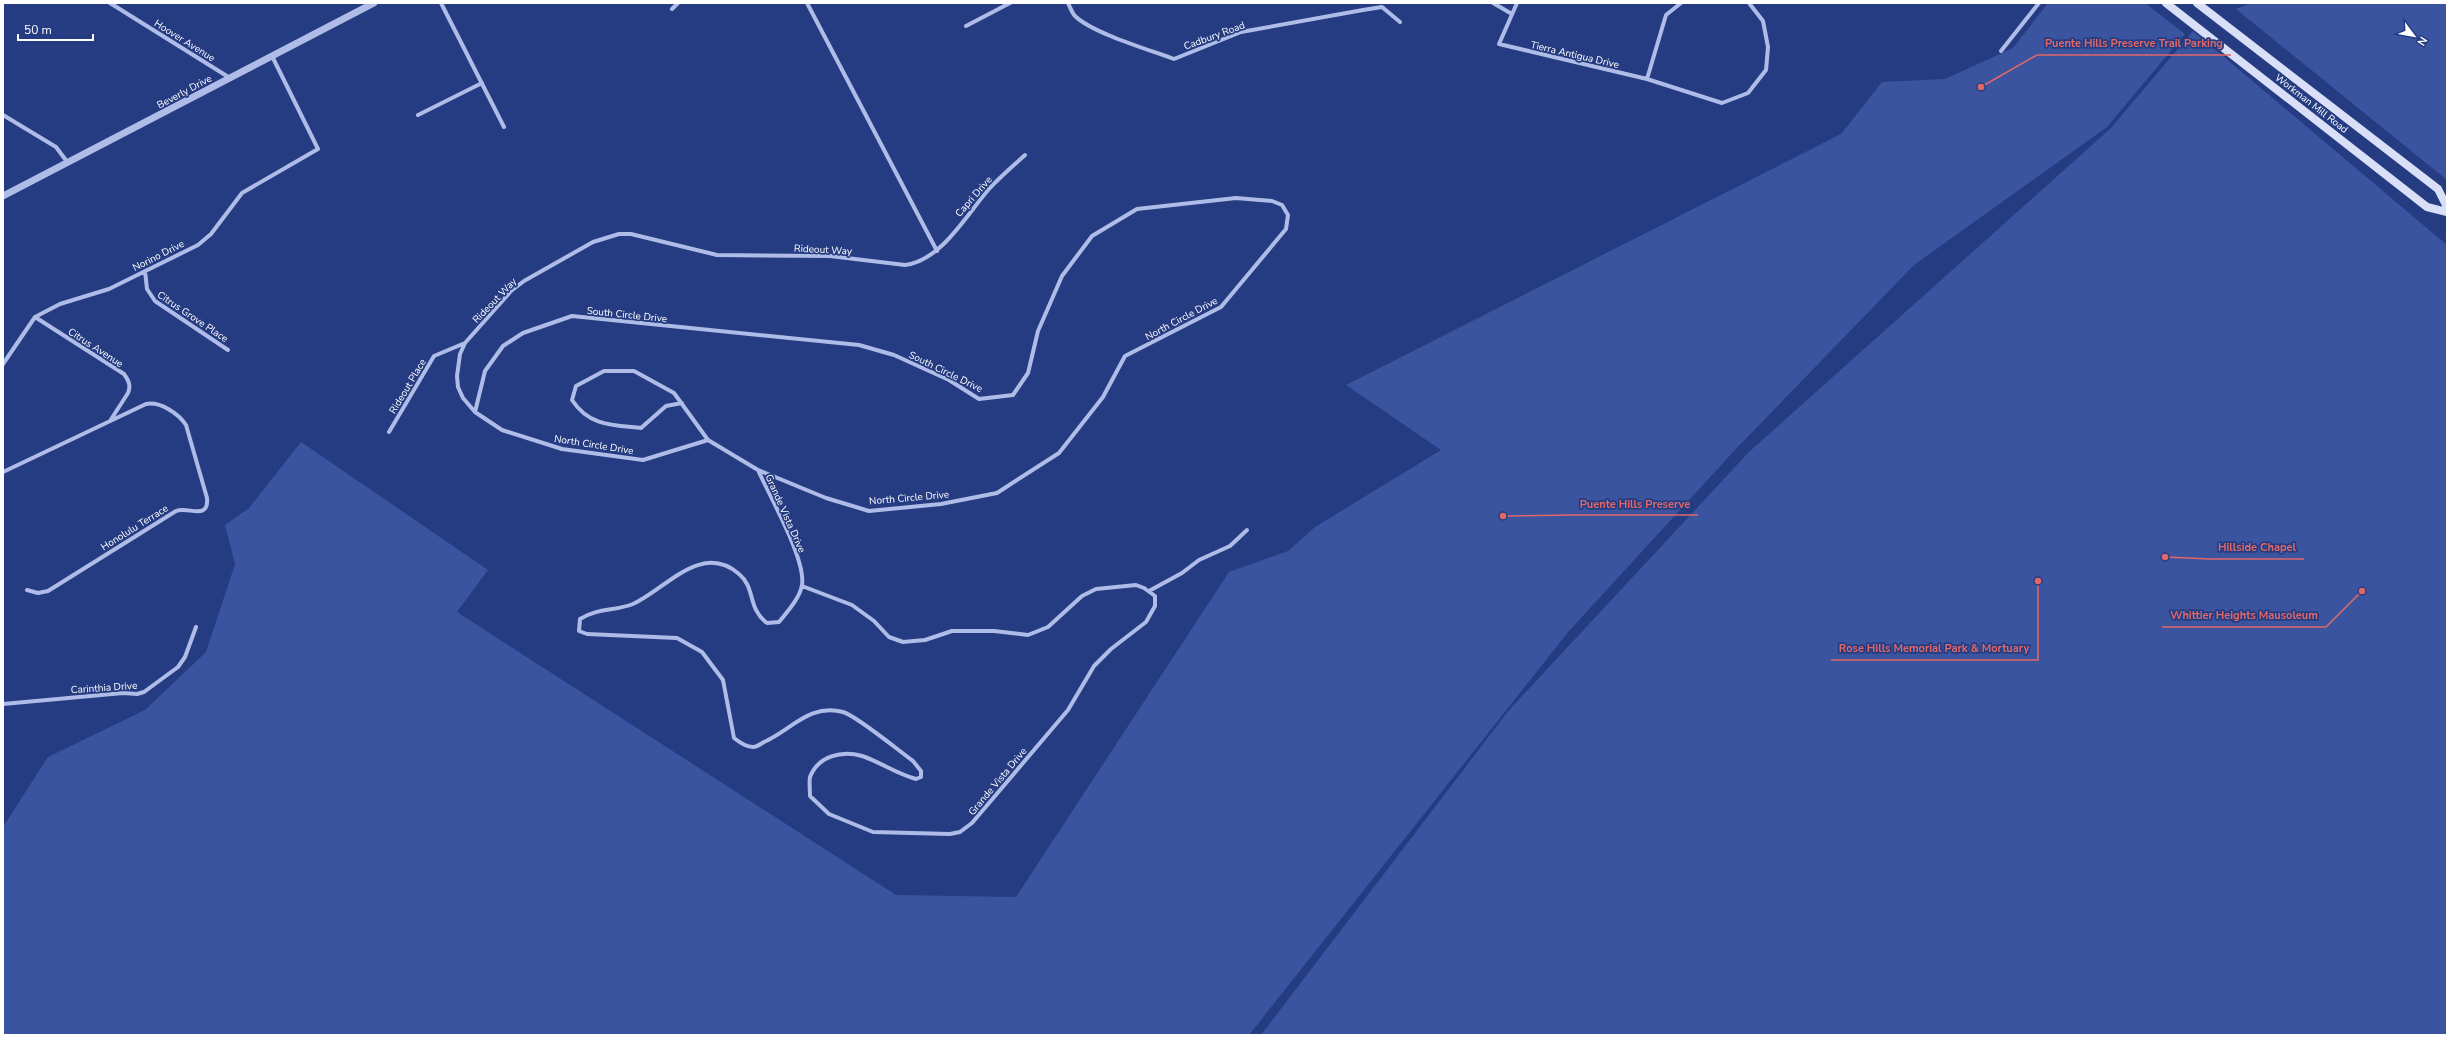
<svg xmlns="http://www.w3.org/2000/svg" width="2450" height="1038" font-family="'Nunito Sans',sans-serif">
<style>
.green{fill:#3a549f}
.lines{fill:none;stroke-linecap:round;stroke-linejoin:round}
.minor{stroke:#aebce7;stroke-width:4}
.tertiary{stroke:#aebce7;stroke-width:7}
.secondary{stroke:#d8dff6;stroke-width:8}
.labels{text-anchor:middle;stroke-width:3.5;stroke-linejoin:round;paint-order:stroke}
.street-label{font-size:10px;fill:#fff;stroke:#263c82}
.leader{fill:none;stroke:#e26868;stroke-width:1.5}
.callout-dot{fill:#e26868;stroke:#263c82;stroke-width:1.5}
.callout-label{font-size:11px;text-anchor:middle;font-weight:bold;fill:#e26868;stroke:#263c82;stroke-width:3.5;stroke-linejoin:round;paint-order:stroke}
</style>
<rect width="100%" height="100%" fill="#263c82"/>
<path class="green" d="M2048,3h97l40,31 -78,93 -193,138 -179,185 -166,181 -320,404h-1246v-208l45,-70 97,-47 61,-58 29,-88 -10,-39 24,-17 52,-66 187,128 -31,42 439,283 120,2 213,-325 59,-21 27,-24 126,-77 -95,-65 495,-251 41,-52 63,-3 68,-31z
M2251,3h196v177l-211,-171z
M2193,31l254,214v790h-1186l248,-325 240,-258 362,-324z"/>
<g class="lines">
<path class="minor" d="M110,3l120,75
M441,3l63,124
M807,3l130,248
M1068,3c2,4 4,10 7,13 17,17 75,34 99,43l67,-27 122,-22 19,-3 18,15
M1493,3l19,11
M1517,3l-18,41 148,35 75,24 26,-10 18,-23 2,-23 -5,-26 -14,-18
M672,9l6,-6
M966,26l44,-23
M2001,51l38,-48
M1647,79l19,-64 15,-12
M3,115l53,32 12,16
M418,115l64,-32
M145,271l2,18 8,12 73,49
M35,317l89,57c5,7 7,12 4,19l-18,28
M3,364l32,-47 25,-13 49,-15 89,-44 13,-11 31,-41 76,-44 -46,-93
M682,403l-16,3 -25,22c-29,-3 -52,-2 -69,-28l4,-14 28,-15h30l40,22 34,47
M475,412l10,-41 18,-25 20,-13 49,-17 287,29 35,10 55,25 30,19 34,-4 15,-22 10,-42 24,-55 30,-40 45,-27 99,-11 36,3 10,4 6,10 -2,14 -65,78 -96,49 -22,41 -44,56 -62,40 -56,11 -72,7 -43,-13 -68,-28 -50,-30 -65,20 -81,-11 -60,-19 -27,-18 -12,-14 -5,-11 -1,-11 3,-22 5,-11 46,-52 13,-10 69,-39 26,-8h12l86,21 113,1 75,9c36,-4 62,-51 84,-76 11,-12 24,-23 36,-34
M389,432l45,-76 31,-13
M758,470c12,27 48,89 44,115 -2,13 -15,27 -23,37l-12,1c-20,-15 -11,-35 -28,-49 -38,-33 -74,16 -106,30 -18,7 -36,4 -53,15l-1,12 8,3 90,4 25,14 21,28 11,58c5,4 12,9 19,9 3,0 8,-3 11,-5 27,-12 46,-39 79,-30 14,4 56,39 70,49l8,10v6l-5,2c-19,-5 -36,-17 -54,-23 -20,-6 -44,0 -52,21 -1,5 0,13 0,19l19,18 44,18 77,2 10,-2 12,-9 96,-113 26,-44 17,-17 35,-27 9,-16v-10l-11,-8 -8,-3 -40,4 -14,7 -34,31 -20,8 -34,-4h-42l-27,9 -22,2 -14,-5 -15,-16 -22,-16 -50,-19
M3,472l143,-68c14,-3 33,10 40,21l21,73c2,23 -19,8 -31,13l-128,80 -10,2 -11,-3
M1149,591l33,-18 17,-13 31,-14 17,-16
M3,704l120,-11 14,1 7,-2 34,-25 7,-10 11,-30"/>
<path class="tertiary" d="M3,196l371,-193"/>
<path class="secondary" d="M2166,3l261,204 20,5
M2197,3l241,186 9,18"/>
</g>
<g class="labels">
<g class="street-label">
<text transform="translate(1214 35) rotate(-20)" y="4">Cadbury Road</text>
<text transform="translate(185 40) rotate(32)" y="4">Hoover Avenue</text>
<text transform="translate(1575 54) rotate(13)" y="4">Tierra Antigua Drive</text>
<text transform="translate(184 91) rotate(-28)" y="4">Beverly Drive</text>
<text transform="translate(2312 103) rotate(38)" y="4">Workman Mill Road</text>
<text transform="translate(973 196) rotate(-49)" y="4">Capri Drive</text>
<text transform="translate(823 249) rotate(3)" y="4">Rideout Way</text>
<text transform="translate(158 255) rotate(-27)" y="4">Norino Drive</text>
<text transform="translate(494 300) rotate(-46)" y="4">Rideout Way</text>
<text transform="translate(627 314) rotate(6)" y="4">South Circle Drive</text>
<text transform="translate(193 316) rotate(34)" y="4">Citrus Grove Place</text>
<text transform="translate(1181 318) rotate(-28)" y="4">North Circle Drive</text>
<text transform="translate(96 347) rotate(33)" y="4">Citrus Avenue</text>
<text transform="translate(946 371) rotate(26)" y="4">South Circle Drive</text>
<text transform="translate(407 386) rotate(-59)" y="4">Rideout Place</text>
<text transform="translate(594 444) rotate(9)" y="4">North Circle Drive</text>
<text transform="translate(909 497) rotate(-5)" y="4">North Circle Drive</text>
<text transform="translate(786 513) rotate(66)" y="4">Grande Vista Drive</text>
<text transform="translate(134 527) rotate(-32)" y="4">Honolulu Terrace</text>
<text transform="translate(104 687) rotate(-4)" y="4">Carinthia Drive</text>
<text transform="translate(997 781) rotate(-50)" y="4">Grande Vista Drive</text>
</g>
</g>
<path class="leader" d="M1981 87L2037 55H2231M1503 516L1571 515H1698M2165 557L2210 559H2304M2362 591L2326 627H2162M2038 581L2038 660H1831"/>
<g class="callout-dot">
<circle cx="1981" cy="87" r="4"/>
<circle cx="1503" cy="516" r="4"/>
<circle cx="2165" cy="557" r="4"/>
<circle cx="2362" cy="591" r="4"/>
<circle cx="2038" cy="581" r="4"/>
</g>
<g class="callout-label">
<text x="2134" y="47">Puente Hills Preserve Trail Parking</text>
<text x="1635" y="508">Puente Hills Preserve</text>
<text x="2257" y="551">Hillside Chapel</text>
<text x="2244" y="619">Whittier Heights Mausoleum</text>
<text x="1934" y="652">Rose Hills Memorial Park &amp; Mortuary</text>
</g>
<rect width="2450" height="1038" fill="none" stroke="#ffffff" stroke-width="8"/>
<g transform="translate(2414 36) rotate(122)" stroke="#263c82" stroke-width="3" paint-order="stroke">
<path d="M0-3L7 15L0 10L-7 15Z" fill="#ffffff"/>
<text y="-6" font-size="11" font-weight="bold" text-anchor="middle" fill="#ffffff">N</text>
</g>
<path d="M18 34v6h75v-6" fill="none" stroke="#ffffff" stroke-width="2"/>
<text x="24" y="34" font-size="12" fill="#ffffff" stroke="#263c82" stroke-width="3" paint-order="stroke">50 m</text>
</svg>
